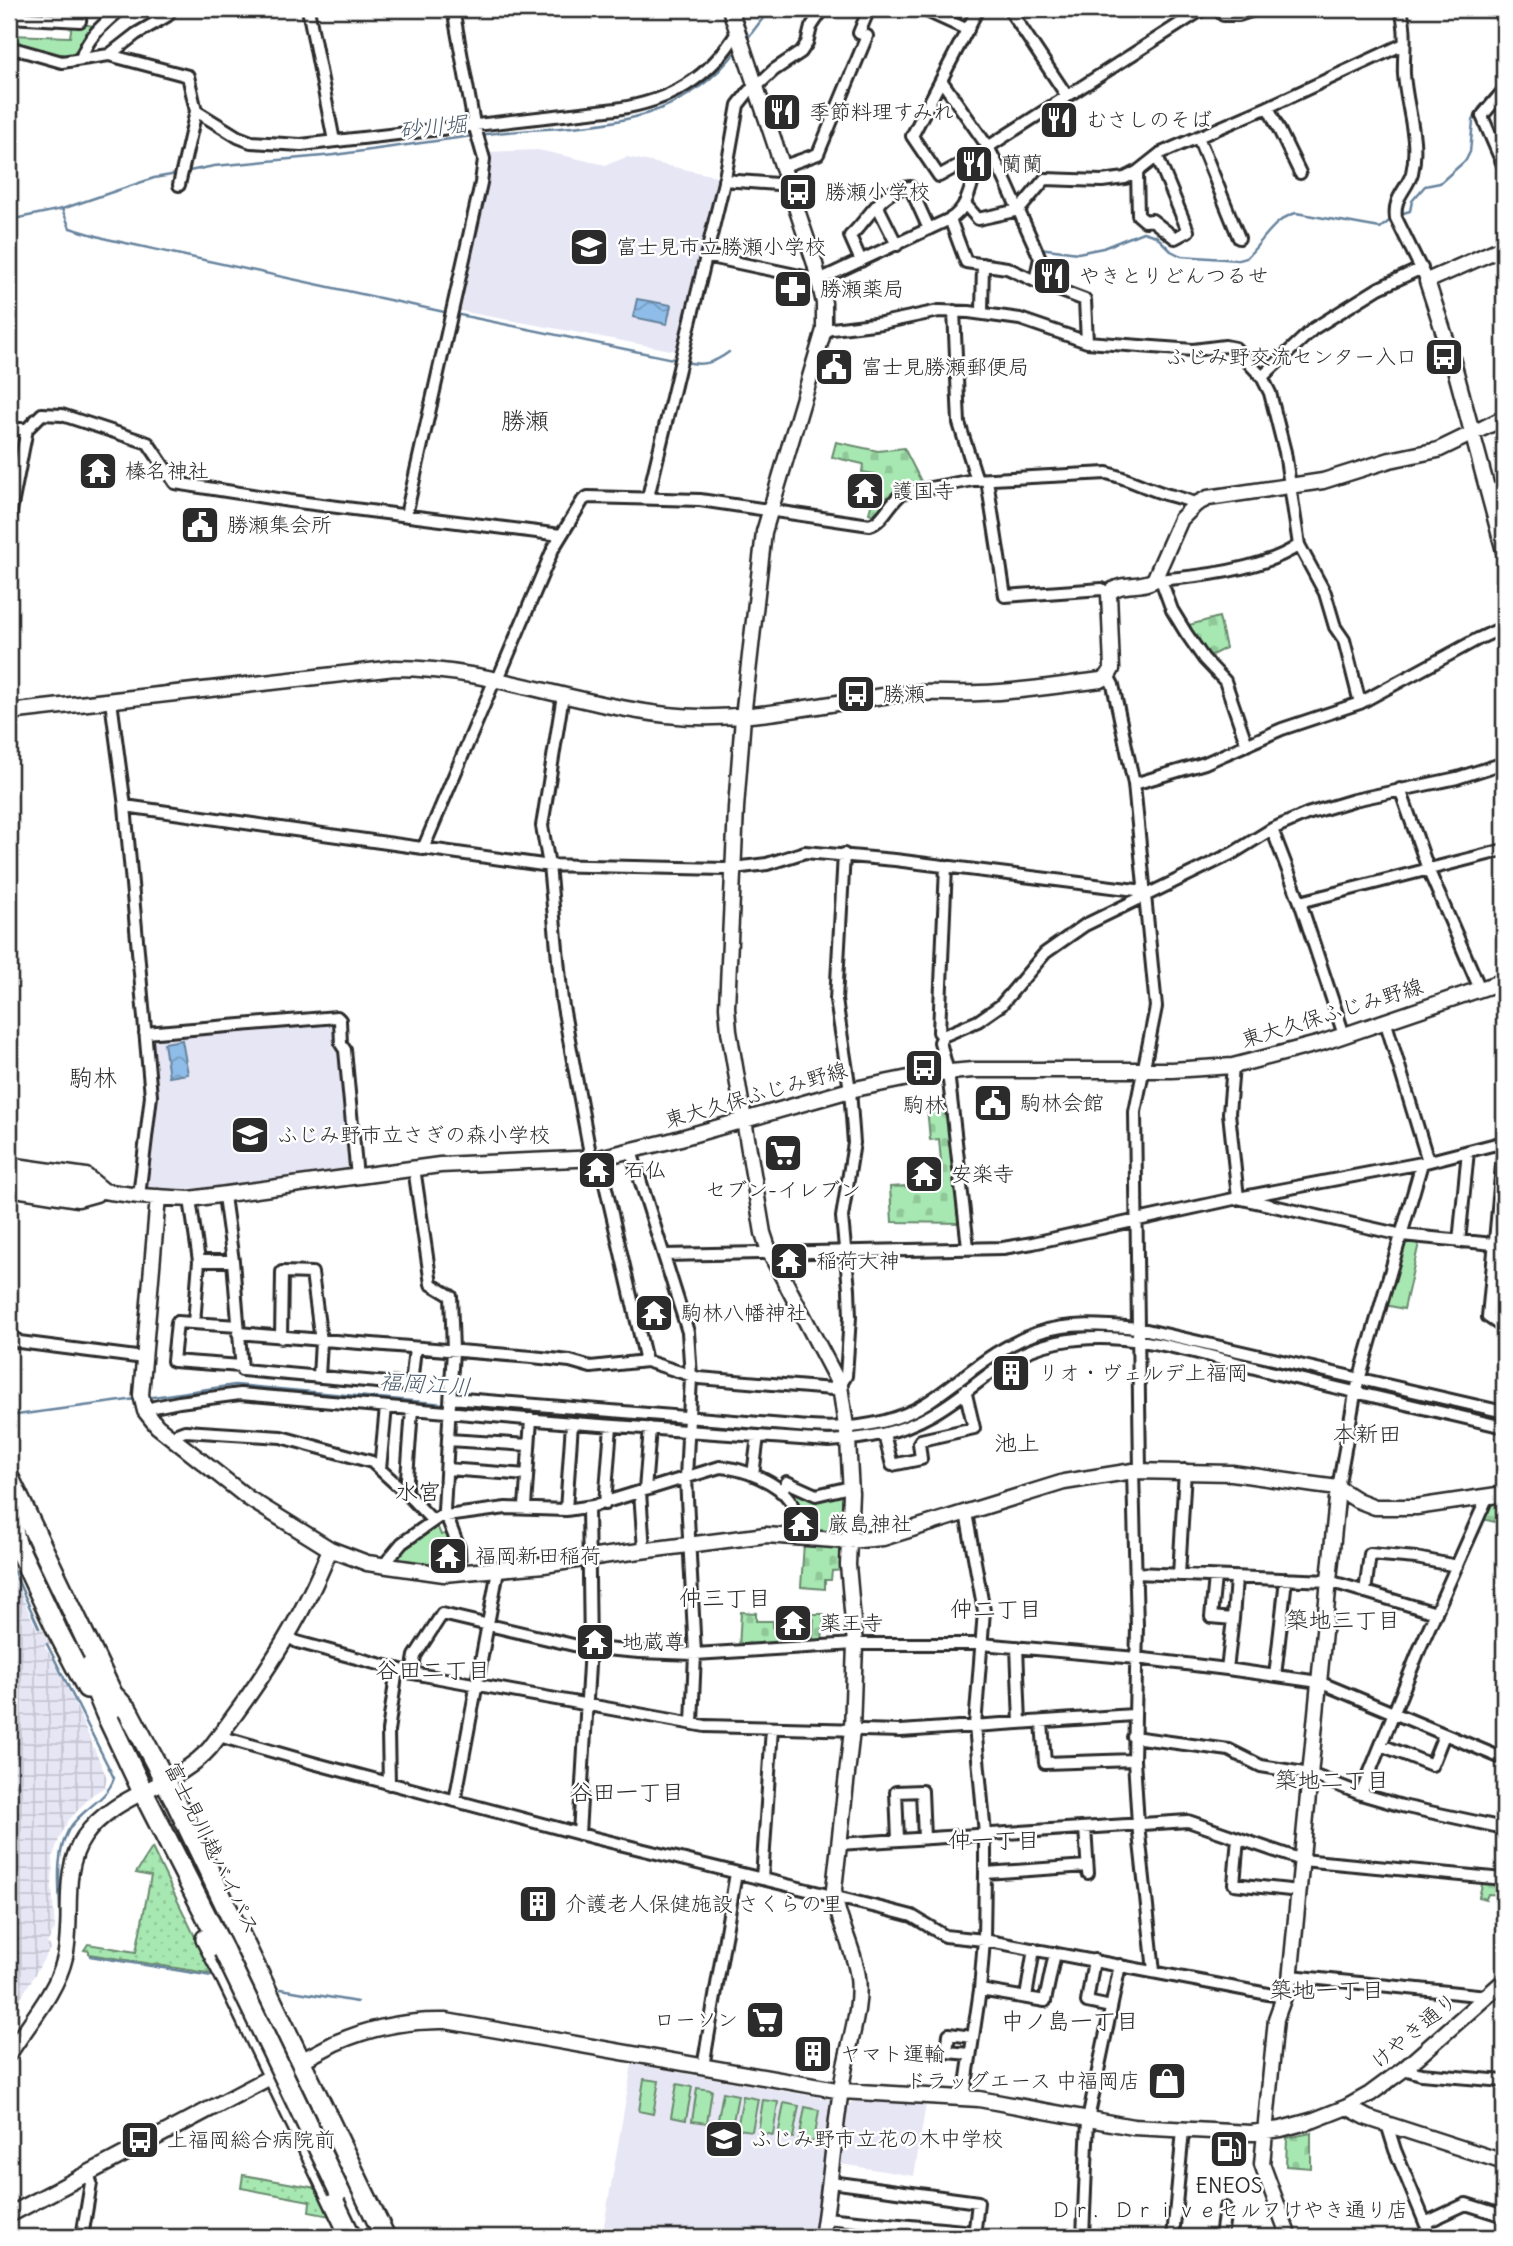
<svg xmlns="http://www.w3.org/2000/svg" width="1513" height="2246" font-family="Delius,'Klee One',sans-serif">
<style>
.built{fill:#e7e6f5}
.industrial{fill:url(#industrial-grid)}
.grass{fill:url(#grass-dots);stroke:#698a6e;stroke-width:2}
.cemetery{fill:url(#cemetery-stones);stroke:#698a6e;stroke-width:2}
.park{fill:#a7e8b2;stroke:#698a6e;stroke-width:2}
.water{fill:url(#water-waves);stroke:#66839d;stroke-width:2}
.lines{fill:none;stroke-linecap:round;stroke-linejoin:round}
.stream{stroke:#66839d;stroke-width:2.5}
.street-casing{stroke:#2b2b2b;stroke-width:16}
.secondary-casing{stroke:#2b2b2b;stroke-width:19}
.highway-casing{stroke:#2b2b2b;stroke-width:24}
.street{stroke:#fff;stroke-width:10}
.secondary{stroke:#fff;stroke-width:14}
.highway{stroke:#fff;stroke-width:19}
.highway-bridge-casing{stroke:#2b2b2b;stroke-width:24;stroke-linecap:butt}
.highway-bridge{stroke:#fff;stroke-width:19}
.labels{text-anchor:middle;stroke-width:5;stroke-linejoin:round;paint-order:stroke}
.poi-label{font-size:21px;fill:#2b2b2b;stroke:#fff;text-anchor:start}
.street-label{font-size:21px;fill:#2b2b2b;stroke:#fff}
.water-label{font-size:23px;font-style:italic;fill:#4e5e6e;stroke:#fff}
.neighbourhood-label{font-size:23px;fill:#2b2b2b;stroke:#fff}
.quarter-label{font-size:24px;fill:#2b2b2b;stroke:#fff}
</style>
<defs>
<pattern id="industrial-grid" width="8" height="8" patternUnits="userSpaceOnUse" patternTransform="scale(1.75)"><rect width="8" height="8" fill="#e7e6f5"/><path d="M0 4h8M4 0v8" fill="none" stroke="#c6c5d2"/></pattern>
<pattern id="grass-dots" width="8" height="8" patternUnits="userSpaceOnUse" patternTransform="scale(1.75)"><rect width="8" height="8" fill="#a7e8b2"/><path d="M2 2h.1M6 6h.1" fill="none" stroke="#90c799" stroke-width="1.8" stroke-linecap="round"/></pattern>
<pattern id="cemetery-stones" width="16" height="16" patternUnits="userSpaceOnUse" patternTransform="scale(1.75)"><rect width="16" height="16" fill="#a7e8b2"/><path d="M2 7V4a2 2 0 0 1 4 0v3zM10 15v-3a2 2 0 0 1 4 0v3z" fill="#90c799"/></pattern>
<pattern id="water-waves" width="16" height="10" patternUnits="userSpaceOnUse" patternTransform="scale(1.75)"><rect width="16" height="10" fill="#8ebde9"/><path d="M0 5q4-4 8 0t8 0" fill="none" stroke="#749abd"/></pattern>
</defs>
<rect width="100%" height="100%" fill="#fff"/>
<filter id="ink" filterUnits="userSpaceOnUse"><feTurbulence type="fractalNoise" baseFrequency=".0143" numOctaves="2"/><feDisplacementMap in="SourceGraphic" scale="14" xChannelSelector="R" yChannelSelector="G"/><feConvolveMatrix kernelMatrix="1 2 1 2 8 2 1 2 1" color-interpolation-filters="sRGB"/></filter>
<g filter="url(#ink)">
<path class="built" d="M538,150l68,15 21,-8 98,21 -43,174 -227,-42 35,-158z
M334,1022l8,30 10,116 -142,19 -27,2 -37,-2 8,-84 -4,-64 2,-3z
M632,2064l202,36 -21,137h-211z
M854,2101l72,3 -12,72 -73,-12 7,-59z"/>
<path class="industrial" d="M9,1567l28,63 5,-2 8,15 -6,3 8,11 22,45 33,76 -2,9 -13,8 -24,26 -9,18 -6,17 -1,32 3,41 -8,14 4,4 -42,71z"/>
<path class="grass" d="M152,1848l61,126 -124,-20v-3l-5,-1 4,-6 48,8 15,-76 -15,-3z
M243,2175l73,13 14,28 -21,-4 1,-11 -69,-13z"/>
<path class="cemetery" d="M836,442l42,9 26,-3 19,37c-29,7 -29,7 -45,32l-9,-4 8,-28 -3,-1 1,-10 -13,-2 1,-8 -31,-7z
M1219,617l7,31 -20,10 -21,-32z
M949,1104l14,119 -71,-1 -2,-35 53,-3 -4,-45 -9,1 -3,-33z
M1504,1500v24l-22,-5 10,-17z
M804,1543l38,4 2,23 -12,1 -1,9h-6v9l-24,-2z
M741,1612l15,1v8h17v7l7,1 -1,17 -40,3z
M810,1614h14l-2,30 -14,-2v-2h5l1,-21 -4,-1z
M1483,1881l19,2 -1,12 -13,-1 -2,5 -7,-2z
M1311,2133v35l-25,-2 1,-28z"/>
<path class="park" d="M72,23l23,3 -23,29 -33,-2 -30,-11v-7l61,2z
M1404,1242l15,1 -15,66 -19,-4z
M786,1487l30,10 28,-6 -1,40 -5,4 -42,-7z
M436,1523l5,12 10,-3 6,35 -5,2 -57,-8v-3z
M644,2079l15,2 -6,33 -14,-3z
M677,2084l15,3 -6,33 -15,-3z
M697,2088l15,2 -5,33 -15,-2z
M723,2092l15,3 -6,32 -15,-2z
M743,2096l15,3 -6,32 -15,-2z
M763,2100l15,2 -5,33 -15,-3z
M784,2103l15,3 -6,32 -15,-2z
M805,2107l14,3 -5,32 -15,-2z"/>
<path class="water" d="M637,299l34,6 -4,19 -34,-7z
M182,1040l6,34 -19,3 -5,-34z"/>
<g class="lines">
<path class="stream" d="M747,39l23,-30
M479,135c98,-13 191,3 259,-86
M184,172l30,-6 120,-11 138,-19
M62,209l8,19 37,11 342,74
M1400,214l10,-3 2,-10 13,-15 15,-3 26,-23 4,-8 3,-31 6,-13 25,-28
M9,220l53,-11 92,-31 23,-4
M1039,248l39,5 25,-5 40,-16 13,4 15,15 10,5 58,4 7,-2c16,-15 27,-39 50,-45l84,15 12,-9
M455,314l223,46
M685,362c19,4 29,1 44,-10
M146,1398l89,-13 210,19
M452,1405l234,17
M9,1416l127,-17
M745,1427l35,3
M9,1561l30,67
M47,1644l67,134c-7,23 -34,31 -46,53 -17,33 -4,73 -9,109
M90,1956l122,20
M281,1989l76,13"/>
<g class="street-casing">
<path id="street" d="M308,9l26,132
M922,9l46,21
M978,9l-66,127 27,40 29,-16 13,-3
M1009,9l58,87
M1218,9l5,6h16l18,-6
M1400,9c8,19 3,45 4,65 2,33 16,66 8,99 -5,17 -19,24 -16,45l31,63
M9,17l71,4 1,-12
M9,47l53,15 47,-7 79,21 8,35 -17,74
M109,55l27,-21 31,-18 4,-7
M81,59c6,-22 23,-35 40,-50
M941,80l47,67 16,31 36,80 -5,23
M1504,90l-22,26 22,51
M1268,107l32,66
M196,111l42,26 13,5 50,3 315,-36c54,-8 93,-30 122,-78
M1198,137l41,101
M784,166l34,-12 49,-118 -8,-3 10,-24
M1137,172l1,43 7,6 7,-1 23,18 13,-7 -31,-75
M724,180l66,5
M965,204l13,15 41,-9 26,-31 57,2 23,-3 12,-6 24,-19 107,-46 136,-63
M877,205l20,40
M950,219l16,43 41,6 28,13 50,19 2,42
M706,256l113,24 131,-61c26,-15 19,-52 38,-72l215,-138
M861,261l-11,-25c18,-16 32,-48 60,-49l19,42
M954,311l5,112 18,57
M982,312l1,-48
M824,330l58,-7 57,-12 30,1 51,7 67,23 106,8 32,-4 10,2 27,29 8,16 15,59 14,93 26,48 10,34 9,13 16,63
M1262,377l51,-48 66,-41 43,-20
M9,429h18l15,-15 20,1 86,28 27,40 115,18 271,34
M987,480l18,116 97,-7 7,4
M1488,491l16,-5
M648,497l77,-319 13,-73 11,-14 8,-5 17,-16 27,-18 6,-9 4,-16 12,-18
M406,515l75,-332 3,-24 -10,-35 -21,-115
M9,521l18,-92
M1157,580c41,-3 108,-11 142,-35
M1161,580l11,30 14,23 18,26 21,22 22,64
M1108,676l5,9 21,99 22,223 -21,105 5,359
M498,679l55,-130 30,-49 5,-3 112,3 170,25c14,-4 20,-24 33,-32l70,-13 134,-7c20,5 38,15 58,21 11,3 21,5 31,10
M563,695l-21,131 7,39 13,136 29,158
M111,701l14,105 26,290 -12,100
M1134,784l71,-21 77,-34 78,-26 118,-64 26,-12
M1400,789l28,80 52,120
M125,806l418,59 182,4 42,-5 38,-12 90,8 249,31
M1272,829l28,73
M423,849l72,-170
M946,866l-7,166 4,4 -3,6 8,30 20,175
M1385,1020l43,141
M145,1033l192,-16 3,3 1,24 4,6 12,127
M1344,1035l-44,-133 204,-52
M943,1036l35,-15 23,-16 44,-52 40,-28 148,-72 39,-24 35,-15 47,-14 103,-22 47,-15
M1233,1066l-4,47 9,85 164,37 102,10
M1504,1143l-16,174 16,11
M631,1151l57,181 3,45 -5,101 9,176 -3,69
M599,1158l47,203 53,17 133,11 8,-3 6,-10 4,-59 -1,-28 -7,-72 12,-74 -4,-53 -14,-90 8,-146
M414,1168l17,116 20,12 2,54 -9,160 15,38 1,25
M224,1196l9,65 9,109 169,15 4,-37
M190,1199l9,62 -5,62
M1459,1242l9,-91
M664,1255l339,-7 30,-5 205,-45 184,-35 82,-21
M199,1261h34
M238,1326l-61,-4 -4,39 68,5
M9,1333l10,9 125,16
M238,1333l294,24 38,4 21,6 55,-6
M281,1338l1,-66 30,1 9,68 -2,36
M451,1398l358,29c41,3 84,-2 119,-25 38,-25 64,-53 109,-69 32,-11 67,-8 101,-5l366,84
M145,1411l9,-4 25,-5 61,-8 332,29 257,18c36,-2 70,-8 102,-26 47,-26 68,-61 127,-73 74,-15 153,16 224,33 74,17 148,35 222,52
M884,1434l8,31 29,-6 -2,-16 2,-3 53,-12 -9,-38
M172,1439l5,-5 8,-3 96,6 91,25 37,34 23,24
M448,1440l81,5
M380,1469l6,-62
M447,1469l80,6
M1133,1471l4,156 -3,133 4,64 16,147
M753,1475l5,-39
M1338,1488l17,-94 67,-231
M645,1490l5,-62
M406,1492l6,-83
M640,1492l4,58
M781,1492l6,-10 29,13 34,-8
M605,1504l6,-78
M525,1507l6,-88
M566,1510l6,-87
M383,1566l19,-23 37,-26 67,-9 60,2 27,-4 127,-39c22,1 59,15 71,35 5,10 3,22 2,33
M1136,1573l193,8 107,32
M1179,1575l6,-105
M1215,1577l-4,40 22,2 -6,50
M1365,1592l5,-38 46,4 41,8
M1233,1619l3,-41
M287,1636l10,6 115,31 293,53 196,5 232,-16
M1017,1647l3,76
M412,1673l3,-17 27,-42 140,33 57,5 56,2 160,-10h126l155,14 91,11 92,13 185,77
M1275,1676l11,-97
M1042,1722l3,41 89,-3
M219,1736l94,27 282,75 294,72 23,6 33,20 39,4 300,57
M1133,1737l96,13 32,16 49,8 51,20 41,12 102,22
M1381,1745l51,20 12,-30
M389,1784l-1,-53 9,-62
M1361,1794l59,-146 67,-150
M455,1801l43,-231
M1085,1828l3,45
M579,1834l11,-186 -2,-141
M1238,1838l-4,46 65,7
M898,1839l-2,-47 26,-1 2,47
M839,1844l349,-23 114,39 202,19
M985,1873l102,-7
M762,1879l10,-151
M1094,1960l-7,42 24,5
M1291,1976l196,20
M980,1990l65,11 10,-48
M1026,1997l8,-48
M970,2054l-23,-2 2,-18 23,3
M703,2067l33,-194
M1404,2069l17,5 83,7
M964,2098l16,-108 4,-50 1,-67v-39l-10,-108 9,-115 -18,-98
M1387,2124l8,26 36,87
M831,2182l147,20 -4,35
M825,2218l149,14
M1425,2223l41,-19 38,12
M82,2237l9,-54 -3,-10
M1083,2237l5,-118 32,-154
M1173,2237l10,-107
M1221,2237l4,-29
M1503,2237h1"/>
</g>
<g class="secondary-casing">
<path id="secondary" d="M730,9l85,255 9,39v27l-60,202 -21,185 -7,91 -9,199 2,24 34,202 6,18 71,135 8,54 3,53 -3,72 7,79 -3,86 -18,159c2,30 20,58 24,88 4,32 -10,68 -15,100 -9,53 -12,107 -21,160
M1504,247l-77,34 25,77 52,193
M9,712l386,-44c94,0 180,37 272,47 78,9 155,-12 232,-21 27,-3 54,0 80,-1 41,-1 81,-8 122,-13l7,-4 4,-7 -3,-76c12,-12 31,-4 45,-13l27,-61 15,-15 12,-6 115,-17 67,-21 48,-10 66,-32
M9,1165l77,11 17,14
M9,1178l130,18 51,3 250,-34 159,-7 71,-17 180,-51 78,-16 45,-4h199l61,-4 88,-23 183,-62
M9,1188l69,11 18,-5
M158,1197l-17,198 4,16 12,15 91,72 82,51 37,14 77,11 100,-9 65,-10 157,-20 82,6 35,-3 181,-56 69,-11 99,2 83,12 23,3 19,12 18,7h41l88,-13
M9,2054c19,-30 48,-62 56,-97 9,-40 -5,-85 19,-120 31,-45 91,-49 126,-89 47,-61 92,-127 120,-199
M1347,2107l21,11 136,44
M9,2215l326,-172c36,-16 71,-23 111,-22l396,70 137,8 154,28 118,6 30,-4 33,-9 33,-13 23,-13 34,-25 100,-88
M1289,2237l-27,-73 14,-145 14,-39 48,-492"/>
</g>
<g class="highway-casing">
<path id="highway" d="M9,1478l109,228
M9,1512l7,31 41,87 30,58
M87,1668l19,46 37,78 81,159
M114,1696l14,15 46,87 211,439
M206,1939l21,40 124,258"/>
</g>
<use href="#street" class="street"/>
<use href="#secondary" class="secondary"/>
<use href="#highway" class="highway"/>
<g class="highway-bridge-casing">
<path id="highway-bridge" d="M224,1951l115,240"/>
</g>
<use href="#highway-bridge" class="highway-bridge"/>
</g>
</g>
<defs>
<g id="restaurant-square" transform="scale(2.0125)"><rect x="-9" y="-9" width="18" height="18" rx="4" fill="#2b2b2b" stroke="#fff"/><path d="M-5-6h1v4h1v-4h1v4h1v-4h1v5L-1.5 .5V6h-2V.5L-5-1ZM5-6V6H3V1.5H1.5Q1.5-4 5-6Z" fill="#fff"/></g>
<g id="bus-square" transform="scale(2.0125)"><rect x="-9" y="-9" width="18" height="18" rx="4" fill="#2b2b2b" stroke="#fff"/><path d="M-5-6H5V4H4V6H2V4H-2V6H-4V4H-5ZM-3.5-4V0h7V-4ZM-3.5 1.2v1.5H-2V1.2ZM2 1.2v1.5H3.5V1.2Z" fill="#fff"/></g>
<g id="school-square" transform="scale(2.0125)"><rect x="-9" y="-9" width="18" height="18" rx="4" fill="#2b2b2b" stroke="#fff"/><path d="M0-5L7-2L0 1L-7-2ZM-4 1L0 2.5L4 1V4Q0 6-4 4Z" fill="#fff"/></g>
<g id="pharmacy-square" transform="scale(2.0125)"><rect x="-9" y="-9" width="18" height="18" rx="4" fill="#2b2b2b" stroke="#fff"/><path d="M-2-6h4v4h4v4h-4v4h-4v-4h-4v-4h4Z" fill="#fff"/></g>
<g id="civic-square" transform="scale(2.0125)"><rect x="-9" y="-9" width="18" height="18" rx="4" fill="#2b2b2b" stroke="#fff"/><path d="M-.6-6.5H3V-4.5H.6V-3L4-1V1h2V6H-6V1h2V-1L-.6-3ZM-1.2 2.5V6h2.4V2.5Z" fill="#fff"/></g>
<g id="temple-square" transform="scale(2.0125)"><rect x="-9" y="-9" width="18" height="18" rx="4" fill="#2b2b2b" stroke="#fff"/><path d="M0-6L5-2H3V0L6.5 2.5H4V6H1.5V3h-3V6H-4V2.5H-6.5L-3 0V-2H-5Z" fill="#fff"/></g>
<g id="supermarket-square" transform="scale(2.0125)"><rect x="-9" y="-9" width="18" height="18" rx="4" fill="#2b2b2b" stroke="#fff"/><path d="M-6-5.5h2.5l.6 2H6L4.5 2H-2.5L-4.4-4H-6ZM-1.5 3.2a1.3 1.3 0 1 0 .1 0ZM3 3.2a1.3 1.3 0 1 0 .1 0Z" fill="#fff"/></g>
<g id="building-square" transform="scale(2.0125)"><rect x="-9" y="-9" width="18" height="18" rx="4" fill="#2b2b2b" stroke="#fff"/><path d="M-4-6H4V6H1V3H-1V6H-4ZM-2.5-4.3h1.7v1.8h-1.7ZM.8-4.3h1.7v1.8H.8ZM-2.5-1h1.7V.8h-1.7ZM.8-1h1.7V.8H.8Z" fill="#fff"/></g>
<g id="shop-square" transform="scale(2.0125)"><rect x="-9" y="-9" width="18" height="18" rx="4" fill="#2b2b2b" stroke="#fff"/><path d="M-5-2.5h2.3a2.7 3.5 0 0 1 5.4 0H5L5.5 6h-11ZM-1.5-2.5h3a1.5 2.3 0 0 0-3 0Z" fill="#fff"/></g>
<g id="fuel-square" transform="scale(2.0125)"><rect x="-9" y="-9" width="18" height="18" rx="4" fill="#2b2b2b" stroke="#fff"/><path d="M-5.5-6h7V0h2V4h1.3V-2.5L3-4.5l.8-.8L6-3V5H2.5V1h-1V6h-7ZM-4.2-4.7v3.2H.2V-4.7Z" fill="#fff"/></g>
</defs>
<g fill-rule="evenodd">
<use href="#restaurant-square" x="782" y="112"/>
<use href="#restaurant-square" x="1059" y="120"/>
<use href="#restaurant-square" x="974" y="164"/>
<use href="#bus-square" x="798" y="192"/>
<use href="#school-square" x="589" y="247"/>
<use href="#restaurant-square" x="1052" y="276"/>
<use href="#pharmacy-square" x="793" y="289"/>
<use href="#bus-square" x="1444" y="357"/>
<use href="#civic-square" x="834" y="367"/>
<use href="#temple-square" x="98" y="471"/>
<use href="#temple-square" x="865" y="491"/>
<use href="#civic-square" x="200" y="525"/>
<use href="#bus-square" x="856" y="694"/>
<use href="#bus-square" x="924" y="1068"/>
<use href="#civic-square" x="993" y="1103"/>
<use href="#school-square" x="250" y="1135"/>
<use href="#supermarket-square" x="783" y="1153"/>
<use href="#temple-square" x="597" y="1170"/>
<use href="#temple-square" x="924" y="1174"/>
<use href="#temple-square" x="789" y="1261"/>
<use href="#temple-square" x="654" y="1313"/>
<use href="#building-square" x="1011" y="1373"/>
<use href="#temple-square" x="801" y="1524"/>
<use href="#temple-square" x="448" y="1556"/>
<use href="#temple-square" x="793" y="1623"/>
<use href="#temple-square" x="595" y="1642"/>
<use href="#building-square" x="538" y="1904"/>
<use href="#supermarket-square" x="765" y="2020"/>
<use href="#building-square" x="813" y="2054"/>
<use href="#shop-square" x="1167" y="2081"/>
<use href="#school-square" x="724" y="2139"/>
<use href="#bus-square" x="140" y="2140"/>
<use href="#fuel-square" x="1229" y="2149"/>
</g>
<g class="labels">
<g class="poi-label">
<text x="809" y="119">季節料理すみれ</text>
<text x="1086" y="127">むさしのそば</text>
<text x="1001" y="171">蘭蘭</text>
<text x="825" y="199">勝瀬小学校</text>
<text x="616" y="254">富士見市立勝瀬小学校</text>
<text x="1079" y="283">やきとりどんつるせ</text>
<text x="820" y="296">勝瀬薬局</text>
<text x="1417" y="364" text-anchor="end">ふじみ野交流センター入口</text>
<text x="861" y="374">富士見勝瀬郵便局</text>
<text x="125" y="478">榛名神社</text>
<text x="892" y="498">護国寺</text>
<text x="227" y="532">勝瀬集会所</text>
<text x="883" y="701">勝瀬</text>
<text x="1020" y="1110">駒林会館</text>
<text x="924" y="1112" text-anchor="middle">駒林</text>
<text x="277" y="1142">ふじみ野市立さぎの森小学校</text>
<text x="624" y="1177">石仏</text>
<text x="951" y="1181">安楽寺</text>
<text x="783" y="1197" text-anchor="middle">セブン-イレブン</text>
<text x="816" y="1268">稲荷大神</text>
<text x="681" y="1320">駒林八幡神社</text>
<text x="1038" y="1380">リオ・ヴェルデ上福岡</text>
<text x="828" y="1531">厳島神社</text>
<text x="475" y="1563">福岡新田稲荷</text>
<text x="820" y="1630">薬王寺</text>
<text x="622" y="1649">地蔵尊</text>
<text x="565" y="1911">介護老人保健施設 さくらの里</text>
<text x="738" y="2027" text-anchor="end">ローソン</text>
<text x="840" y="2061">ヤマト運輸</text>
<text x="1140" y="2088" text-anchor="end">ドラッグエース 中福岡店</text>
<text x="751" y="2146">ふじみ野市立花の木中学校</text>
<text x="167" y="2147">上福岡総合病院前</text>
<text x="1229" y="2193" text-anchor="middle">ENEOS<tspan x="1229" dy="24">Ｄｒ．Ｄｒｉｖｅセルフけやき通り店</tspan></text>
</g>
<g class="street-label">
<text transform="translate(1332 1013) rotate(-17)" y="7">東大久保ふじみ野線</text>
<text transform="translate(756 1095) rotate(-16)" y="7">東大久保ふじみ野線</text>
<text transform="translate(212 1848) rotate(64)" y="7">富士見川越バイパス</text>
<text transform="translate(1414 2031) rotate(-40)" y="7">けやき通り</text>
</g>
<g class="water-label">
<text transform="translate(433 127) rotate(-6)" y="8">砂川堀</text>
<text transform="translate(425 1384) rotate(4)" y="8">福岡江川</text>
</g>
<g class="neighbourhood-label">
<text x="1367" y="1442">本新田</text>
<text x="1017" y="1451">池上</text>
<text x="418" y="1500">水宮</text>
<text x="725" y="1606">仲三丁目</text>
<text x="996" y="1617">仲二丁目</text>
<text x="1343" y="1628">築地三丁目</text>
<text x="433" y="1678">谷田二丁目</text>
<text x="1332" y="1788">築地二丁目</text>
<text x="627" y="1800">谷田一丁目</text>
<text x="994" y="1848">仲一丁目</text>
<text x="1327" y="1998">築地一丁目</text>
<text x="1070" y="2029">中ノ島一丁目</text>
</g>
<g class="quarter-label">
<text x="525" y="429">勝瀬</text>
<text x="93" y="1086">駒林</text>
</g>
</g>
<rect width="1513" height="2246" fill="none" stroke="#fff" stroke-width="35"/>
<rect x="18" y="18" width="1478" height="2211" fill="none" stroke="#2b2b2b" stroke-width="2.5" filter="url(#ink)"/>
</svg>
